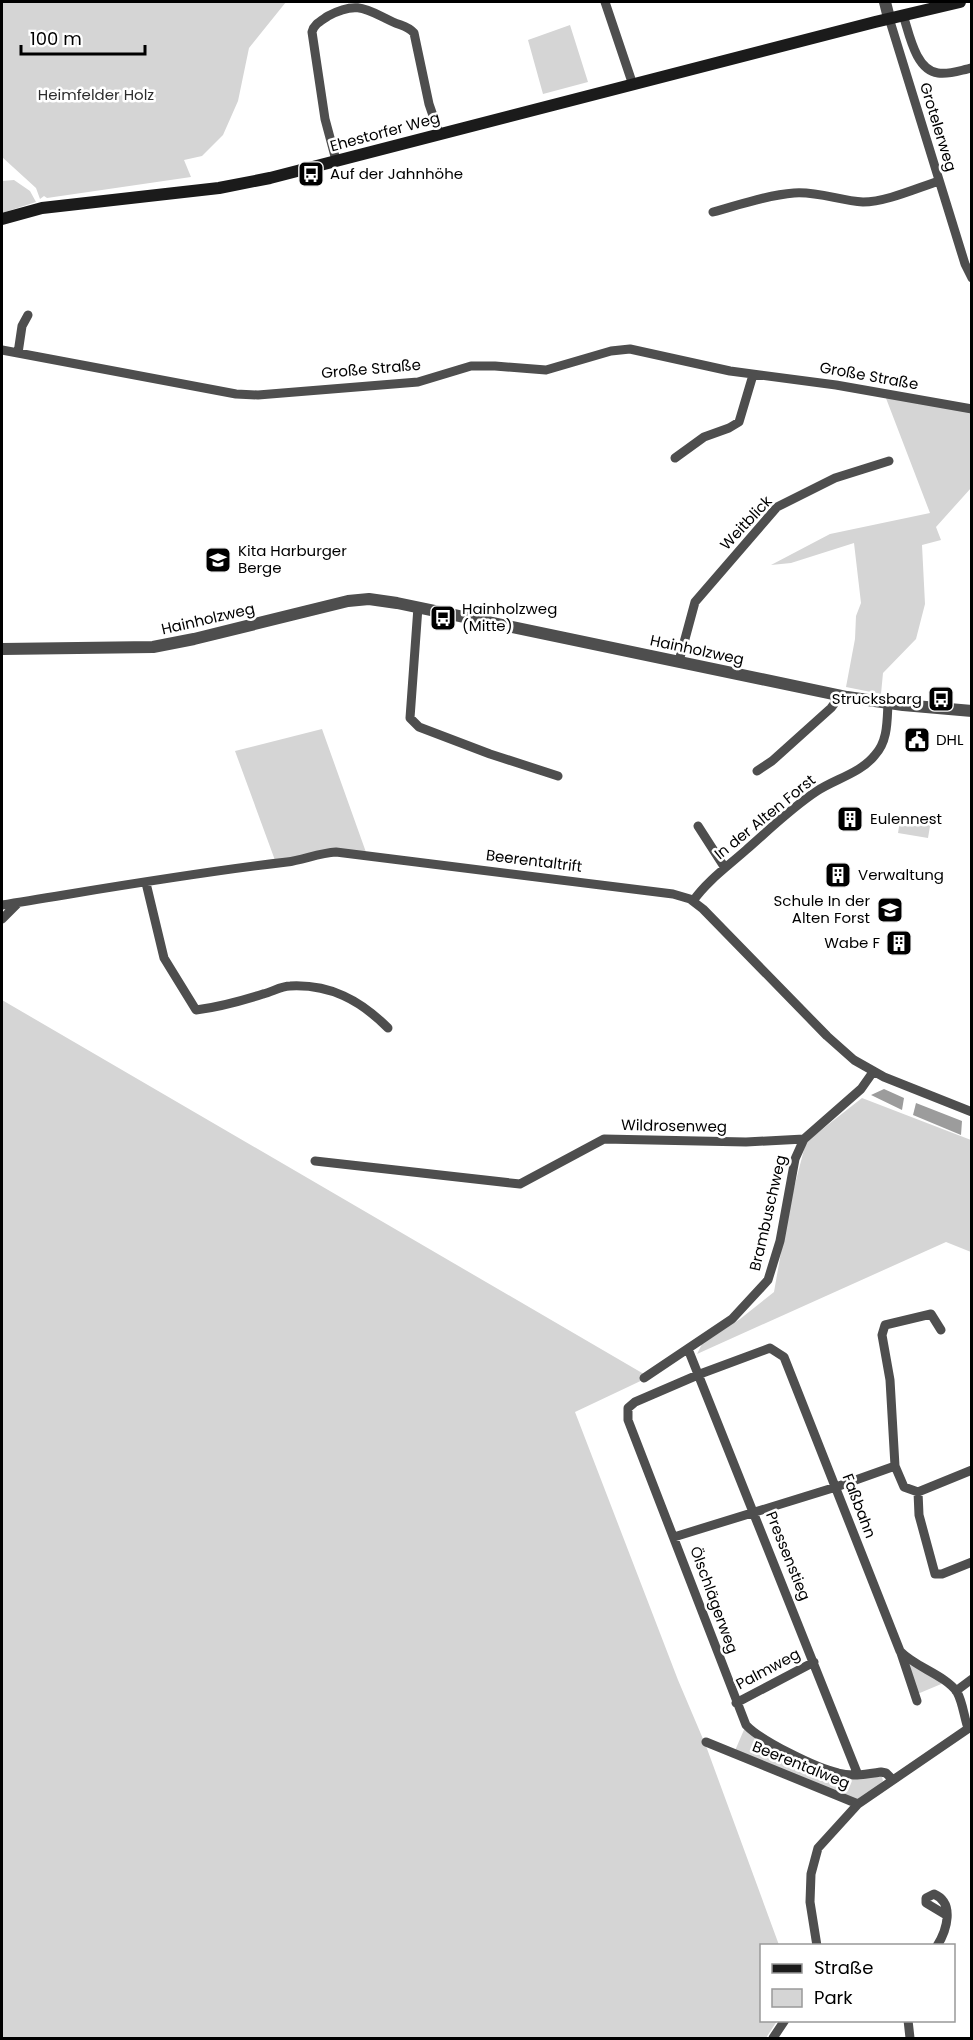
<svg xmlns="http://www.w3.org/2000/svg" width="973" height="2040" font-family="Poppins,sans-serif">
<style>
.green{fill:#d5d5d5}
.water{fill:#9c9c9c}
.lines{fill:none;stroke-linecap:round;stroke-linejoin:round}
.minor{stroke:#4e4e4e;stroke-width:9}
.tertiary{stroke:#4e4e4e;stroke-width:12}
.secondary{stroke:#1b1b1b;stroke-width:12}
.labels{text-anchor:middle;stroke-width:5;stroke-linejoin:round;paint-order:stroke}
.park-label{font-size:15px;fill:#2c2c2c;stroke:#fff}
.street-label{font-size:15px;fill:#000;stroke:#fff}
.poi-label{font-size:15px;fill:#000;stroke:#fff;text-anchor:start}
</style>
<rect width="100%" height="100%" fill="#fff"/>
<path class="green" d="M2,2h284l-37,46 -11,53 -15,34 -21,21 -18,4 7,17 -144,21 -3,-2 -4,3 -4,-11 -34,-31z
M570,25l18,57 -45,12 -15,-54z
M14,180l16,11 6,11 -34,11v-32z
M884,393l87,16v79l-35,39 5,13 -19,5 3,59 -9,35 -33,34 -2,21 -35,-7 9,-48 1,-23 5,-13 -7,-60 -63,20 -20,2 59,-31 100,-21z
M322,729l45,126 -22,-3 -69,11 -41,-112z
M901,815l30,5 -3,18 -30,-5z
M2,1000l647,377 -74,35 103,268 28,66 73,199 -17,1v74l15,1 -11,17h-764z
M862,1098l109,42v112l-25,-10 -249,112 5,-10 38,-25 34,-27 15,-85 17,-65z
M916,1663l30,19 -31,13 -10,-29z
M746,1725l6,6 85,42 44,-1 2,9 -25,23 -124,-51z"/>
<path class="water" d="M884,1089l20,9 -2,12 -31,-15z
M916,1103l46,18 -1,14 -48,-20z"/>
<g class="lines">
<path class="minor" d="M605,2l28,83
M903,15c6,17 12,55 35,58 11,2 23,-3 34,-5
M889,18l76,246 7,14
M336,160l-11,-41 -13,-87c2,-8 9,-11 16,-16 30,-16 39,-6 65,6 9,4 15,4 21,11l15,71 10,29
M713,212c26,-7 54,-17 81,-19 24,-2 46,8 69,9 23,0 54,-14 76,-21
M2,350l234,44 22,1 160,-13 53,-16h24l51,4 65,-19 19,-2 100,22 106,14 136,24
M18,353l4,-27 6,-11
M675,458l29,-21 25,-9 10,-6 14,-47
M418,607l-8,111 9,9 71,27 68,22
M679,661l16,-59 82,-95 58,-29 54,-17
M757,771l15,-10 59,-53 3,-4 3,-9
M698,826l27,42
M146,883l18,75 32,52c23,-3 45,-9 67,-16 9,-2 18,-8 27,-8 40,-2 70,14 98,42
M693,901c14,-20 35,-35 53,-51 23,-20 45,-42 71,-59 18,-12 44,-18 58,-36 13,-14 12,-34 13,-52
M2,905c94,-15 189,-32 285,-43 16,-2 32,-9 49,-10l337,42 17,5 13,10 124,127 27,24 30,17 88,35
M2,919l16,-16
M315,1161l205,23 84,-45 142,3 58,-3 57,-50 12,-17
M941,1330l-10,-16 -46,11 -3,10 8,45 5,86 9,21 14,5 54,-22
M688,1349l170,426
M644,1378l88,-59 36,-39 12,-39 15,-82 9,-20
M918,1492l1,23 16,59h7l30,-12
M674,1537l162,-50 59,-21
M901,1653l16,48
M956,1691l16,-12
M736,1703l78,-41
M706,1742l152,62
M892,1779l-6,-6 -5,-1c-14,2 -29,5 -43,1 -22,-5 -77,-32 -92,-48l-118,-305v-12l7,-6 65,-28 70,-26 14,9 116,294c15,16 45,24 57,41 6,11 7,25 11,36
M817,1946l-7,-44 1,-28 7,-26 40,-44 114,-78
M937,1946c10,-16 18,-43 -3,-52l-8,4v5l20,12
M908,2020l2,18
M773,2038l12,-18"/>
<path class="tertiary" d="M885,2l4,16
M2,649l151,-2 41,-8 154,-38 21,-2 28,4 450,94 56,8 69,6"/>
<path class="secondary" d="M2,219l40,-11 177,-20 51,-10 605,-156 85,-20"/>
</g>
<defs>
<g id="bus-square" transform="scale(1.35)"><rect x="-9" y="-9" width="18" height="18" rx="4" fill="#000" stroke="#fff"/><path d="M-5-6H5V4H4V6H2V4H-2V6H-4V4H-5ZM-3.5-4V0h7V-4ZM-3.5 1.2v1.5H-2V1.2ZM2 1.2v1.5H3.5V1.2Z" fill="#fff"/></g>
<g id="school-square" transform="scale(1.35)"><rect x="-9" y="-9" width="18" height="18" rx="4" fill="#000" stroke="#fff"/><path d="M0-5L7-2L0 1L-7-2ZM-4 1L0 2.5L4 1V4Q0 6-4 4Z" fill="#fff"/></g>
<g id="civic-square" transform="scale(1.35)"><rect x="-9" y="-9" width="18" height="18" rx="4" fill="#000" stroke="#fff"/><path d="M-.6-6.5H3V-4.5H.6V-3L4-1V1h2V6H-6V1h2V-1L-.6-3ZM-1.2 2.5V6h2.4V2.5Z" fill="#fff"/></g>
<g id="building-square" transform="scale(1.35)"><rect x="-9" y="-9" width="18" height="18" rx="4" fill="#000" stroke="#fff"/><path d="M-4-6H4V6H1V3H-1V6H-4ZM-2.5-4.3h1.7v1.8h-1.7ZM.8-4.3h1.7v1.8H.8ZM-2.5-1h1.7V.8h-1.7ZM.8-1h1.7V.8H.8Z" fill="#fff"/></g>
</defs>
<g fill-rule="evenodd">
<use href="#bus-square" x="311" y="174"/>
<use href="#school-square" x="218" y="560"/>
<use href="#bus-square" x="443" y="618"/>
<use href="#bus-square" x="941" y="699"/>
<use href="#civic-square" x="917" y="740"/>
<use href="#building-square" x="850" y="819"/>
<use href="#building-square" x="838" y="875"/>
<use href="#school-square" x="890" y="910"/>
<use href="#building-square" x="899" y="943"/>
</g>
<g class="labels">
<g class="park-label">
<text x="96" y="100">Heimfelder Holz</text>
</g>
<g class="street-label">
<text transform="translate(938 127) rotate(73)" y="5">Grotelerweg</text>
<text transform="translate(385 132) rotate(-15)" y="5">Ehestorfer Weg</text>
<text transform="translate(371 369) rotate(-5)" y="5">Große Straße</text>
<text transform="translate(869 376) rotate(10)" y="5">Große Straße</text>
<text transform="translate(746 523) rotate(-47)" y="5">Weitblick</text>
<text transform="translate(208 619) rotate(-13)" y="5">Hainholzweg</text>
<text transform="translate(697 650) rotate(12)" y="5">Hainholzweg</text>
<text transform="translate(765 817) rotate(-39)" y="5">In der Alten Forst</text>
<text transform="translate(534 861) rotate(7)" y="5">Beerentaltrift</text>
<text transform="translate(674 1126) rotate(1)" y="5">Wildrosenweg</text>
<text transform="translate(768 1213) rotate(-77)" y="5">Brambuschweg</text>
<text transform="translate(859 1506) rotate(69)" y="5">Faßbahn</text>
<text transform="translate(788 1556) rotate(68)" y="5">Pressenstieg</text>
<text transform="translate(714 1600) rotate(70)" y="5">Ölschlägerweg</text>
<text transform="translate(768 1669) rotate(-28)" y="5">Palmweg</text>
<text transform="translate(801 1765) rotate(22)" y="5">Beerentalweg</text>
</g>
<g class="poi-label">
<text x="330" y="179">Auf der Jahnhöhe</text>
<text x="238" y="556">Kita Harburger<tspan x="238" dy="17">Berge</tspan></text>
<text x="462" y="614">Hainholzweg<tspan x="462" dy="17">(Mitte)</tspan></text>
<text x="922" y="704" text-anchor="end">Strucksbarg</text>
<text x="936" y="745">DHL</text>
<text x="870" y="824">Eulennest</text>
<text x="858" y="880">Verwaltung</text>
<text x="870" y="906" text-anchor="end">Schule In der<tspan x="870" dy="17">Alten Forst</tspan></text>
<text x="880" y="948" text-anchor="end">Wabe F</text>
</g>
</g>
<rect width="973" height="2040" fill="none" stroke="#000000" stroke-width="6"/>
<rect x="760" y="1944" width="195" height="78" fill="#ffffff" stroke="#999999" stroke-width="1.5"/>
<rect x="772" y="1964" width="30" height="9" fill="#1b1b1b" stroke="#999999" stroke-width="1.5"/>
<text x="814" y="1974" font-size="18" fill="#000000">Straße</text>
<rect x="772" y="1989" width="30" height="18" fill="#d5d5d5" stroke="#999999" stroke-width="1.5"/>
<text x="814" y="2004" font-size="18" fill="#000000">Park</text>
<path d="M21 45v9h124v-9" fill="none" stroke="#000000" stroke-width="3"/>
<text x="30" y="45" font-size="18" fill="#000000" stroke="#ffffff" stroke-width="4.5" paint-order="stroke">100 m</text>
</svg>
